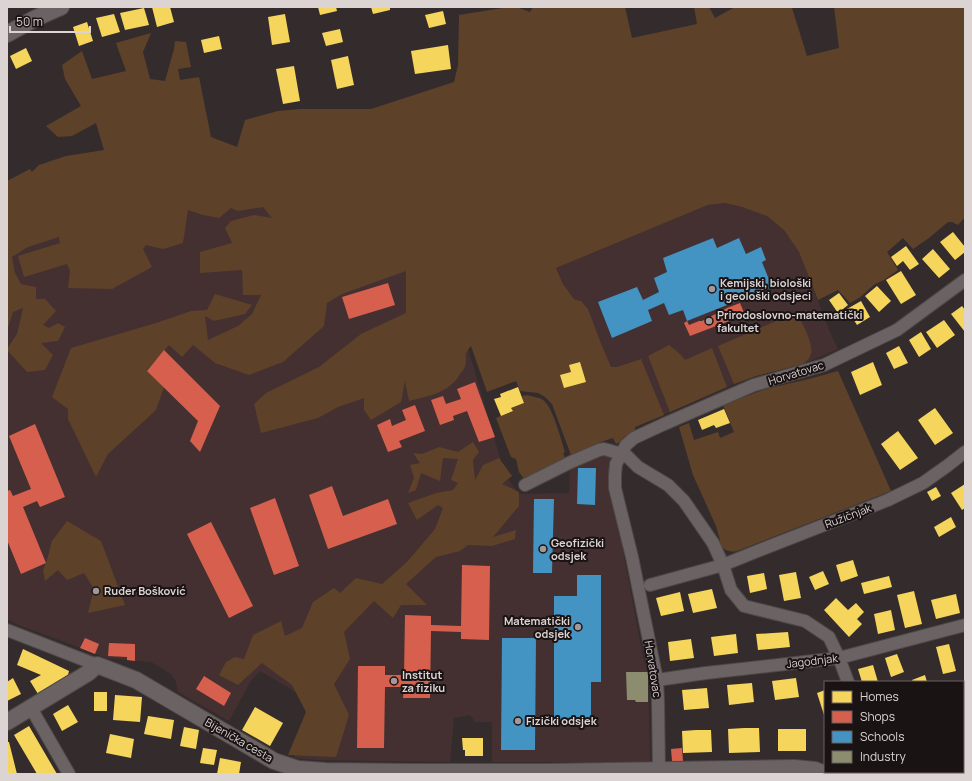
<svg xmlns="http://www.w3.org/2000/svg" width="972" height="781" font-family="Manrope,sans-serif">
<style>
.built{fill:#443031}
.green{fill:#5e4129}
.homes{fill:#f6d55c}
.shops{fill:#d6604d}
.schools{fill:#4393c3}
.industry{fill:#8c8c6e}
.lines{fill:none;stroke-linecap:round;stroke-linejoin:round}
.minor-casing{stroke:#4e4848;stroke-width:14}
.major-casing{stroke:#4e4848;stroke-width:18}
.minor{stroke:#6a6263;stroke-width:12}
.major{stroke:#6b6264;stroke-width:16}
.poi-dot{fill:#a19999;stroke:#1a1314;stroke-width:1.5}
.labels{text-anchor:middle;stroke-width:4;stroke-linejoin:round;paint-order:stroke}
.poi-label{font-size:11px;font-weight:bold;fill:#dcd3d3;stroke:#1a1314;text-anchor:start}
.street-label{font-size:11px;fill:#dcd3d3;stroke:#1a1314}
</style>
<rect width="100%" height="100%" fill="#342c2c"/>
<path class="built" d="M495,117l-32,214 42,144 5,7 9,12 50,-1 1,-26 28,-13 14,4 -3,19 35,185 4,8 2,91 -29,1h-129v-40h-17l-5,-7 -16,3 -4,44 -133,-2 -23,-2 17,-55 -20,-14 -31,-18 -10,11 -21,39 -51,-29 -2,-10 -5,-8 -20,-12 -44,-4 -88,-33 -12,-6v-431l179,-35z
M725,203l17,4 25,9 17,14 15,22 31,80 8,17 -35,15 -47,12 -22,8 -99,43 -19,-60h-5l-30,-66 -7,-2 -11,-15 -7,-16 152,-63z"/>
<path class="green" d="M509,7h7l14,5 3,-5h92l7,31 65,-14 -3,-17h15l6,11 20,-11h51l6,1 15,48 32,-8 -5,-41h131v210l-7,8 -6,-3h-4l-19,16 -16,11 -10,-11 -16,14 11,18 -14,10 -9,4 -16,14 -9,5 -12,-13 -20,10 -19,-48 -15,-22 -17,-14 -25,-9 -17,-4 -17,2 -152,63 7,16 11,15 7,2 7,8 12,32 11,26h6l24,-8 23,56 -29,12v3l-12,8 -3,4 -4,2 -3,-6 -9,3 -33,14 -19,-51 -7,-7 -7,-4 -18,-2 -4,-10 -29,11 -16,-46c-9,10 -3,10 -6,20 -1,3 -3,6 -5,8 -11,19 -31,22 -51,27l-4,-20 -4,21 -30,18 -7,-10v-12l-26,9 -20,11 -57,15 -7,-29 12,-11 53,-26 42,-33 45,-21v-42l-64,23 -15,9 -3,23 -41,36 -34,13 -34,-12 -22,-18 -11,12 -13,-12 -22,25 17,17 -8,23 -48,44 -12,23 -28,-58v-10l-16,-12 19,-49 85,-25 35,-12 16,-1 8,-16 37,11 -7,9 -31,7 -9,-5 3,24 30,-14 14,-12 9,-19h-18l-1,-25 -42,3v-21l32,-9 -7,-15 6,-7 23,-6 18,3 -9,-11 -25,4 -7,-3 -12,10 -16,-3 -15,-5 -5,33 -20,6 -17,-4 -3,4 9,18 -40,22 -44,-1 2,-17 -3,-7 -43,13 -6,-21 42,-13 -1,-6 -31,10 -16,10 3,16 6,11 15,3v12h9l11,12 -13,14 6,3 9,-5 7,4 -7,14 -17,2 12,12 -8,15 -18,2 -20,-22v-1l10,-15 6,-26 -10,4 -6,19v-150l23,-12 2,3 7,-7 27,-9 38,-6 -8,-27 -24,13 -14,1 -12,-11 35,-20 -16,-27 -3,-14 20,-14 10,28 34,-8 -10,-28 35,-10 -8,19 7,27 15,2 9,-32 1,-8 11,1 5,25 -13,2 2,11 19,-3 12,60 26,10 8,-27 33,-9 22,-2h71l83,-27 4,-17 1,-50z
M797,312c4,10 17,31 14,42 -1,4 -4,7 -8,10l-47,12 -22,8 -16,-38z
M669,345l11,9 5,6 27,-12 15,39 -57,25 -22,-56z
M838,371l53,120 -154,60c-9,2 -15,-2 -19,-10l2,-1 -4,-14 -23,-51 -14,-48 10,-4 5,17 24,-8 2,6 14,-6 -11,-27 42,-16 44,-10z
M528,395c5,2 11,2 15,5 10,7 18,40 22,52l-2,1 3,7 -41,20 -6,-8 -3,-13 -5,-2 -15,-39 16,-7 -1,-3 13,-5 -2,-7z
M473,442l6,10 -6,8 2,20 8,-15 16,-7 13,18 -10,8 17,8v14l-26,31 23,-7 -1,9 -23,7 -24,-1 -8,6 -24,6 -30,27 21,21h-26l-8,13 -19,-17 -30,31 6,27 -16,25 15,31 -13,42 -48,-2 18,-43 -14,-27 -30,-22 -24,22 -19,-10 7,-13 9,-5 9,2 9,-24 28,-14 4,15 17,-8 11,-26 21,-14 6,5 16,-15 26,6 25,-22 28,-33 8,-21 -5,-3 -21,15 -9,-17 28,-10 17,-3 5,-7 -7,-3 7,-21 -15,-1 -3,23 -19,-8 -5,17 -8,3 6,-15 -4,-13 10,-2 -7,-10 9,1 17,-7 19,5z
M67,521l34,20 24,64 -37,8 6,-24 -10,-16 -17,7 -9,-10 -13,11 -2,-11 4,-10 5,-19z"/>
<path class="homes" d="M152,7h18l4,15 -17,5z
M318,7h18l1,4 -17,4z
M371,7h19v3l-17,4z
M144,8l5,17 -24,5 -5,-17z
M443,11l3,13 -17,4 -4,-13z
M114,14l6,18 -18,5 -6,-19z
M285,14l5,28 -18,3 -4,-28z
M87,22l6,19 -14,5 -6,-19z
M340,29l3,13 -17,4 -4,-13z
M219,36l3,13 -18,4 -3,-13z
M448,45l3,24 -36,5 -4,-23z
M26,48l6,13 -16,8 -6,-13z
M348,56l6,29 -17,4 -6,-29z
M294,66l6,35 -17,3 -7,-35z
M953,232l12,15v5l-10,8 -15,-18z
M906,246l13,18 -9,6 -7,-9 -6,5 -6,-9z
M933,249l17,20 -11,9 -17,-19z
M901,271l15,24 -15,9 -15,-24z
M877,286l14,15 -12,11 -14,-16z
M839,293l9,12 -10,8 -9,-13z
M861,301l9,16 -13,8 -10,-16z
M962,306l3,4v22l-14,-18z
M944,320l11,15 -18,13 -11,-16z
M921,332l10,17 -12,8 -10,-17z
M899,346l9,17 -14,6 -8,-16z
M580,362l6,20 -22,6 -4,-13 11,-3 -2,-7z
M873,362l9,23 -22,10 -9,-23z
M518,387l6,16 -13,5 2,3 -12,5 -7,-17 7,-2 -1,-3z
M935,408l18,25 -18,12 -17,-25z
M724,409l6,14 -14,5 -2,-3 -12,5 -4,-10z
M898,431l20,27 -18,12 -19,-26z
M965,484v24l-3,2 -11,-17z
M936,487l5,9 -9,5 -5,-9z
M951,517l5,10 -17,10 -5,-10z
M853,560l5,16 -17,6 -5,-17z
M823,571l6,13 -14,6 -6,-13z
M796,572l5,26 -17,3 -5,-26z
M764,573l3,16 -17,4 -3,-17z
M889,576l3,11 -28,7 -3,-11z
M712,589l5,19 -24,5 -5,-19z
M914,591l8,33 -17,4 -8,-33z
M680,592l4,19 -23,5 -5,-18z
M956,594l4,19 -24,6 -5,-19z
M836,598l12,12 8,-7 8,9 -7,7 5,5 -13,13 -25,-27z
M891,610l4,20 -17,4 -4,-20z
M788,632l2,15 -32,3 -2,-16z
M736,634l2,19 -24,3 -3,-19z
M691,639l3,19 -24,3 -2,-19z
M949,644l7,27 -13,3 -7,-27z
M23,649l46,22 -2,8 -29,15 -8,-13 11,-6 -24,-10z
M897,654l7,18 -13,5 -6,-19z
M873,665l5,17h-16l-4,-13z
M925,675l2,7h-14l-1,-2z
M13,678l8,16 -14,7v-19z
M796,678l3,19 -24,3 -3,-19z
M752,683l2,19 -25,3 -2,-20z
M707,688l2,20 -25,2 -2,-20z
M825,690v28l-8,-25z
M94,692h13v19h-13z
M115,695l27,2 -2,25 -27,-2z
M68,705l10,17 -16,9 -9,-17z
M255,707l28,16 -13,23 -28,-16z
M963,712h2v20h-2z
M148,716l26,4 -3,19 -27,-5z
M29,726l28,48h-20l-23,-39z
M184,727l15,3 -3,19 -16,-3z
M744,728h15l1,24 -31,1 -1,-24z
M778,729h28v22h-28z
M696,730h15l1,22 -29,1 -1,-22z
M110,734l24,5 -3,19 -25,-5z
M462,738h21v18h-18v-6h-2z
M7,742h2l8,32h-10z
M203,748l14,2 -3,15 -14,-2z
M220,758l21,4 -2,12h-22z"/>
<path class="shops" d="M388,283l7,22 -46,14 -7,-22z
M740,303l5,12 -55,21 -6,-13 3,-2 2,4 10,-4h3l25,-13z
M164,350l56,56 -20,46 -10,-11 8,-20 -51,-50z
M475,382l20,55 -16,5 -12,-31 -14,5 1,4 -14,5 -9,-25 12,-4 3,8 15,-5 -4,-10z
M415,405l10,26 -26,10 3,6 -14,5 -11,-27 13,-6 2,7 14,-6 -4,-10z
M35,424l30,73 -25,10 -3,-6 -14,6 23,56 -25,11 -14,-34v-49l3,-1 3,6 18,-7 -22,-53z
M332,486l11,30 45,-17 9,25 -69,25 -19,-54z
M275,498l24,68 -25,9 -24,-67z
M211,522l42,84 -24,12 -42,-84z
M462,565l28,1 -1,74 -28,-1v-7l-30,-1 -1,67h-27l1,-11h-19l-1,61h-27l1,-82h27v9h19l1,-60 26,1v9l30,1z
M85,638l14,6 -4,10 -15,-6z
M109,643l26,1v17l-8,-1v-3l-19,-1z
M204,676l27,17 -7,13 -28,-17z
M682,748l1,13h-11l-1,-12z
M963,753h2v21h-6v-2h4z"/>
<path class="schools" d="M713,238l4,10 22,-10 7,16 15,-7 5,13 -4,2 10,25 -85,34 -4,-11 -14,5 -5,-12 -16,7 4,11 -40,17 -14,-36 39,-15 6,13 16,-8 -5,-14 13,-6 -4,-14z
M578,468h18l-1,37 -18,-1z
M534,499h20l-2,74h-19z
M577,575h24v107h-10v40l-37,-1v-125h23z
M502,638h34l-1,112h-34z"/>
<path class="industry" d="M626,672h22v30h-12l-1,-2h-8z"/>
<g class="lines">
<g class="minor-casing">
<path id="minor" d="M525,485l46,-23 28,-12 5,-1 4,1 13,4 6,2 11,11 30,18 16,16 29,42 10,22 8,25 13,16 61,15 24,16 10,21 9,24
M650,585l73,-20 32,-13 133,-52 35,-17 24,-17 18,-14
M7,630l90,35
M657,680l49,-7 133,-15 126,-33
M31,708l38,66
M659,770l-1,-69 -1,-21 -25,-123 -17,-69v-13l1,-11 10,-19 8,-7 28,-13 92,-40 70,-20 73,-35 68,-50
M877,772v2"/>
</g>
<g class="major-casing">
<path id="major" d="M7,34l29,-16 25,-11
M7,722l81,-49 9,-8 39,15 138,81 24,8 28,2 86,1h134l248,-4 21,2 10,4"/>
</g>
<use href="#minor" class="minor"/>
<use href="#major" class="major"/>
</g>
<g class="poi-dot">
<circle cx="712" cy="289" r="4"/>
<circle cx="709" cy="321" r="4"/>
<circle cx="543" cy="549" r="4"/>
<circle cx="96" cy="591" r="4"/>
<circle cx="578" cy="627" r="4"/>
<circle cx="394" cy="681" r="4"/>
<circle cx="518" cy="721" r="4"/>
</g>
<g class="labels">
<g class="poi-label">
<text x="720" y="287">Kemijski, biološki<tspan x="720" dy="13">i geološki odsjeci</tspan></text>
<text x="717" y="319">Prirodoslovno-matematički<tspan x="717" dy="13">fakultet</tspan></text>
<text x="551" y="547">Geofizički<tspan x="551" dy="13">odsjek</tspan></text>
<text x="104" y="595">Ruđer Bošković</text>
<text x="570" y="625" text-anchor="end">Matematički<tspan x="570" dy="13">odsjek</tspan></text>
<text x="402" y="679">Institut<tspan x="402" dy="13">za fiziku</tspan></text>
<text x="526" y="725">Fizički odsjek</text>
</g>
<g class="street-label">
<text transform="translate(796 373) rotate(-17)" y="4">Horvatovac</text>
<text transform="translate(848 516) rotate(-21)" y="4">Ružičnjak</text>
<text transform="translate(812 661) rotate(-7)" y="4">Jagodnjak</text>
<text transform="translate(653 669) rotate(81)" y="4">Horvatovac</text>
<text transform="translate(239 740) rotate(30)" y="4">Bijenička cesta</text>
</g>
</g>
<rect width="972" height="781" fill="none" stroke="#dcd3d3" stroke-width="16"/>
<rect x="824" y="681" width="140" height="92" fill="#1a1314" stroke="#686060"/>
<rect x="832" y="691" width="20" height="12" fill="#f6d55c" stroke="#686060"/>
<text x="860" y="701" font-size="12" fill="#dcd3d3">Homes</text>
<rect x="832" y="711" width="20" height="12" fill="#d6604d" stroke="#686060"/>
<text x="860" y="721" font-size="12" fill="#dcd3d3">Shops</text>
<rect x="832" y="731" width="20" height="12" fill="#4393c3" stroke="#686060"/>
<text x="860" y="741" font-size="12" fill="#dcd3d3">Schools</text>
<rect x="832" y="751" width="20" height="12" fill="#8c8c6e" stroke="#686060"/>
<text x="860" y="761" font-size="12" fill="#dcd3d3">Industry</text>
<path d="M10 26v6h80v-6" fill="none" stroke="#dcd3d3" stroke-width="2"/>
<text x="16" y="26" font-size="12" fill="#dcd3d3" stroke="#1a1314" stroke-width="3" paint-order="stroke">50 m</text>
</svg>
